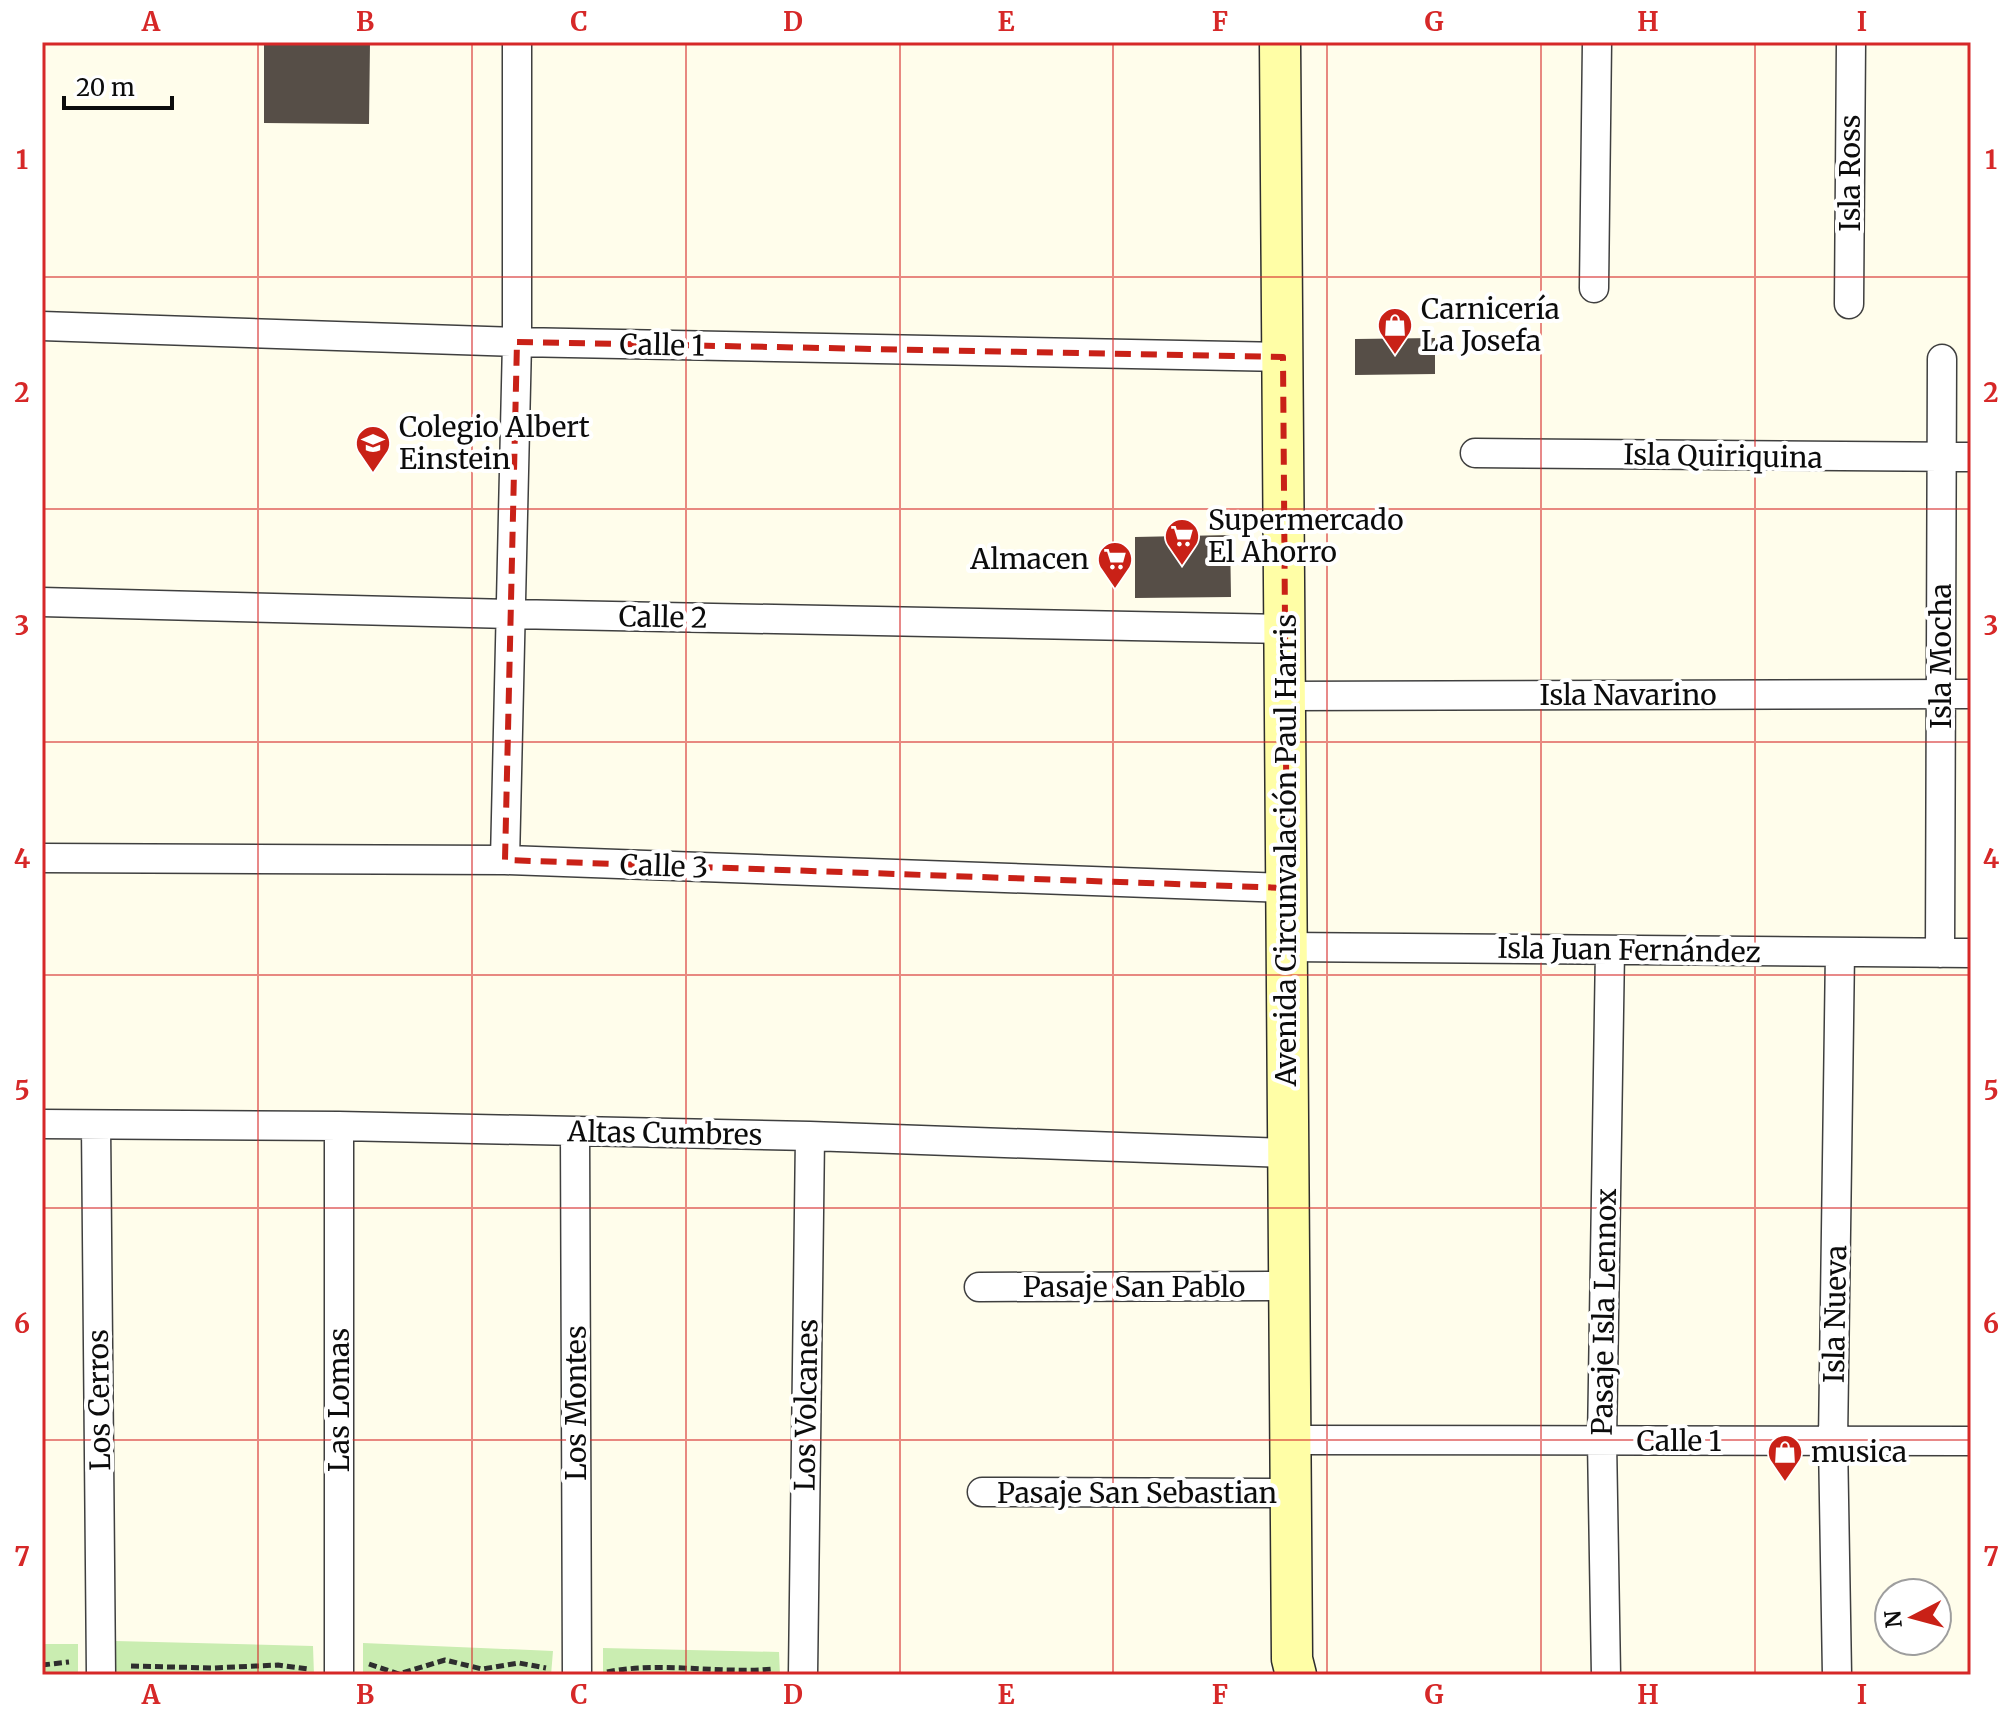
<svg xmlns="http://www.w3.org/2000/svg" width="2013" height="1717" font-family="Merriweather,serif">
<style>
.green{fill:#caedb1}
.building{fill:#564e47}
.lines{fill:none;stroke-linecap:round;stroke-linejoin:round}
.minor-casing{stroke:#3f3f3f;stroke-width:31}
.secondary-casing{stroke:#2e2e2e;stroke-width:43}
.path{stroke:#2e2e2e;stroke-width:5;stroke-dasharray:8 4;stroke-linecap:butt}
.minor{stroke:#fff;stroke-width:28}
.secondary{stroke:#fffea6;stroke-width:40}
.marked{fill:none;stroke:#c92117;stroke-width:6;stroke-dasharray:16 10;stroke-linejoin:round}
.grid{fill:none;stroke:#d62828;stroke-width:2;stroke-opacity:0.55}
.labels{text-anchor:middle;stroke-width:8;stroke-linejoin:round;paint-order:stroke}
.street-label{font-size:28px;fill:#0c0c0c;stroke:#fff}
.poi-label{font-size:28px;fill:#0c0c0c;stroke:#fff;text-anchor:start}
.neatline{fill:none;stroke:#d62828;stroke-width:3}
.grid-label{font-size:26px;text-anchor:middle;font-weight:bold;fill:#d62828}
</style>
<rect width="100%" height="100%" fill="#fffdeb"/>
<path class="green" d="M115,1641l198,5 1,29h-199z
M363,1643l190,8 -2,24h-188z
M42,1644h36v31h-36z
M603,1648l176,4 1,23h-177z"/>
<path class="building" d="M264,42h106l-1,82 -105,-1z
M1435,338v36l-80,1v-36z
M1230,535l1,62 -96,1v-61z"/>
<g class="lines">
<g class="minor-casing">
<path id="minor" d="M1594,288l3,-246
M1849,304l2,-262
M42,326l475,16 766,15
M1475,453l496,4
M42,602l469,12 774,15
M1285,696l686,-2
M42,858l463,2 782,28
M505,860l12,-518v-300
M1287,947l684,6
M1940,953l2,-594
M42,1124l297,2 471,10 478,17
M96,1125l5,550
M575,1131l2,544
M979,1287l311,-1
M1290,1440l681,1
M982,1492l309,1
M339,1675v-549
M803,1675l7,-539
M1606,1675l-4,-234 8,-491
M1837,1675l-4,-234 7,-489"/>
</g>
<g class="secondary-casing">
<path id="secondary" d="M1280,42l12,1617 4,16"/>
</g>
<path class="path" d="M369,1664l30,10 46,-14 37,9 37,-6 27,5
M42,1665l27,-3
M131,1666l82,2 65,-3 30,4
M607,1672c55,-11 110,2 165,-3"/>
<use href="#minor" class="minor"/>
<use href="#secondary" class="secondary"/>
</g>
<path class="marked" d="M517,342l766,15 4,531 -782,-28z"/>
<path class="grid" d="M258,42v1633M472,42v1633M686,42v1633M900,42v1633M1113,42v1633M1327,42v1633M1541,42v1633M1755,42v1633M42,277h1929M42,509h1929M42,742h1929M42,975h1929M42,1208h1929M42,1440h1929"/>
<defs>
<g id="shop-pin" transform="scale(1.8)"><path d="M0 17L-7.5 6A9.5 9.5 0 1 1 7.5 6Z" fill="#c92117" stroke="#fff"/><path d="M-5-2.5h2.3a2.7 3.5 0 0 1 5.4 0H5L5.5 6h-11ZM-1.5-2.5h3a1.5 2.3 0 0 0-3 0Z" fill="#fff"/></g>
<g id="school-pin" transform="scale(1.8)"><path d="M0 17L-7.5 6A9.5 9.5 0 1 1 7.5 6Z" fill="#c92117" stroke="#fff"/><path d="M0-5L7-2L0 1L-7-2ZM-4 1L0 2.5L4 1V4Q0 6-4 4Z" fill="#fff"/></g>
<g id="supermarket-pin" transform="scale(1.8)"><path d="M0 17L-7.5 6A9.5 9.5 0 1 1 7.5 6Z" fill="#c92117" stroke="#fff"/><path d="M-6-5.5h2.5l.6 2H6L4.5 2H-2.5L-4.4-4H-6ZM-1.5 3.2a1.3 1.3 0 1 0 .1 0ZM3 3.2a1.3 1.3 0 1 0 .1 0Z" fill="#fff"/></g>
</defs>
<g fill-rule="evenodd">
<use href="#shop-pin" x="1395" y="325"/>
<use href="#school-pin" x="373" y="443"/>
<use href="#supermarket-pin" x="1182" y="536"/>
<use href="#supermarket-pin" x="1115" y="559"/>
<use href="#shop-pin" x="1785" y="1452"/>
</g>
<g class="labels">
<g class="street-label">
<text transform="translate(1850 173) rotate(-90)" y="10">Isla Ross</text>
<text transform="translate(662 345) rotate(1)" y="10">Calle 1</text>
<text transform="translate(1723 456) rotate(1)" y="10">Isla Quiriquina</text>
<text transform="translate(663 617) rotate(1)" y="10">Calle 2</text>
<text transform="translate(1941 656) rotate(-90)" y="10">Isla Mocha</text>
<text x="1628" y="705">Isla Navarino</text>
<text transform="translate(1286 850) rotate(-90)" y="10">Avenida Circunvalación Paul Harris</text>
<text transform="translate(664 866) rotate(2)" y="10">Calle 3</text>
<text transform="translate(1629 950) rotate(1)" y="10">Isla Juan Fernández</text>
<text transform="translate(665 1133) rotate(1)" y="10">Altas Cumbres</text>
<text x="1134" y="1297">Pasaje San Pablo</text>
<text transform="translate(1604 1312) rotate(-89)" y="10">Pasaje Isla Lennox</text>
<text transform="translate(1835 1314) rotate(-89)" y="10">Isla Nueva</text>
<text transform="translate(99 1400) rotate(-91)" y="10">Los Cerros</text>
<text transform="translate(339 1400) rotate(-90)" y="10">Las Lomas</text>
<text transform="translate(576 1403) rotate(-90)" y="10">Los Montes</text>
<text transform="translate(806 1405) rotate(-89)" y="10">Los Volcanes</text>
<text x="1679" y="1451">Calle 1</text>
<text x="1137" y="1503">Pasaje San Sebastian</text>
</g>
<g class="poi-label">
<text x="1421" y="319">Carnicería<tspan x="1421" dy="32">La Josefa</tspan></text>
<text x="399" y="437">Colegio Albert<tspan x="399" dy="32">Einstein</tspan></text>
<text x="1208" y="530">Supermercado<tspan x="1208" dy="32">El Ahorro</tspan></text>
<text x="1089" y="569" text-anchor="end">Almacen</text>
<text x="1811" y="1462">musica</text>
</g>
</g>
<rect width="2013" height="1717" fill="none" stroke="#ffffff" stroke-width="88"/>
<g transform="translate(1913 1617) rotate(264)"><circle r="38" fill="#ffffff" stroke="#9e9e9e" stroke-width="2"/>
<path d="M0-6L14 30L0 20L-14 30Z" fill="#c92117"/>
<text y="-12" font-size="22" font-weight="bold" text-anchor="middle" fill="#0c0c0c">N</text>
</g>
<path d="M64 96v12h108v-12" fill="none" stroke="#0c0c0c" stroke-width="4"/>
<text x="76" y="96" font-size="24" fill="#0c0c0c" stroke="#ffffff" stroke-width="6" paint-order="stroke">20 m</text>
<rect x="44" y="44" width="1925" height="1629" class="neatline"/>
<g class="grid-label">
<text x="151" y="31">A</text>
<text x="365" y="31">B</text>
<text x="579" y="31">C</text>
<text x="793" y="31">D</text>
<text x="1006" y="31">E</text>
<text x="1220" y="31">F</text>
<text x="1434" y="31">G</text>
<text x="1648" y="31">H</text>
<text x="1862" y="31">I</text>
<text x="22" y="169">1</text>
<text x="1991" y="169">1</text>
<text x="22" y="402">2</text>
<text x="1991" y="402">2</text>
<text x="22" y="635">3</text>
<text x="1991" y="635">3</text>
<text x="22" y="868">4</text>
<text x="1991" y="868">4</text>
<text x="22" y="1100">5</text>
<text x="1991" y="1100">5</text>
<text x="22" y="1333">6</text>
<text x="1991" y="1333">6</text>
<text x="22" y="1566">7</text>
<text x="1991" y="1566">7</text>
<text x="151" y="1704">A</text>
<text x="365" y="1704">B</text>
<text x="579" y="1704">C</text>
<text x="793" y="1704">D</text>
<text x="1006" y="1704">E</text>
<text x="1220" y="1704">F</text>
<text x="1434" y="1704">G</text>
<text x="1648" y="1704">H</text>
<text x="1862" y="1704">I</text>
</g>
</svg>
